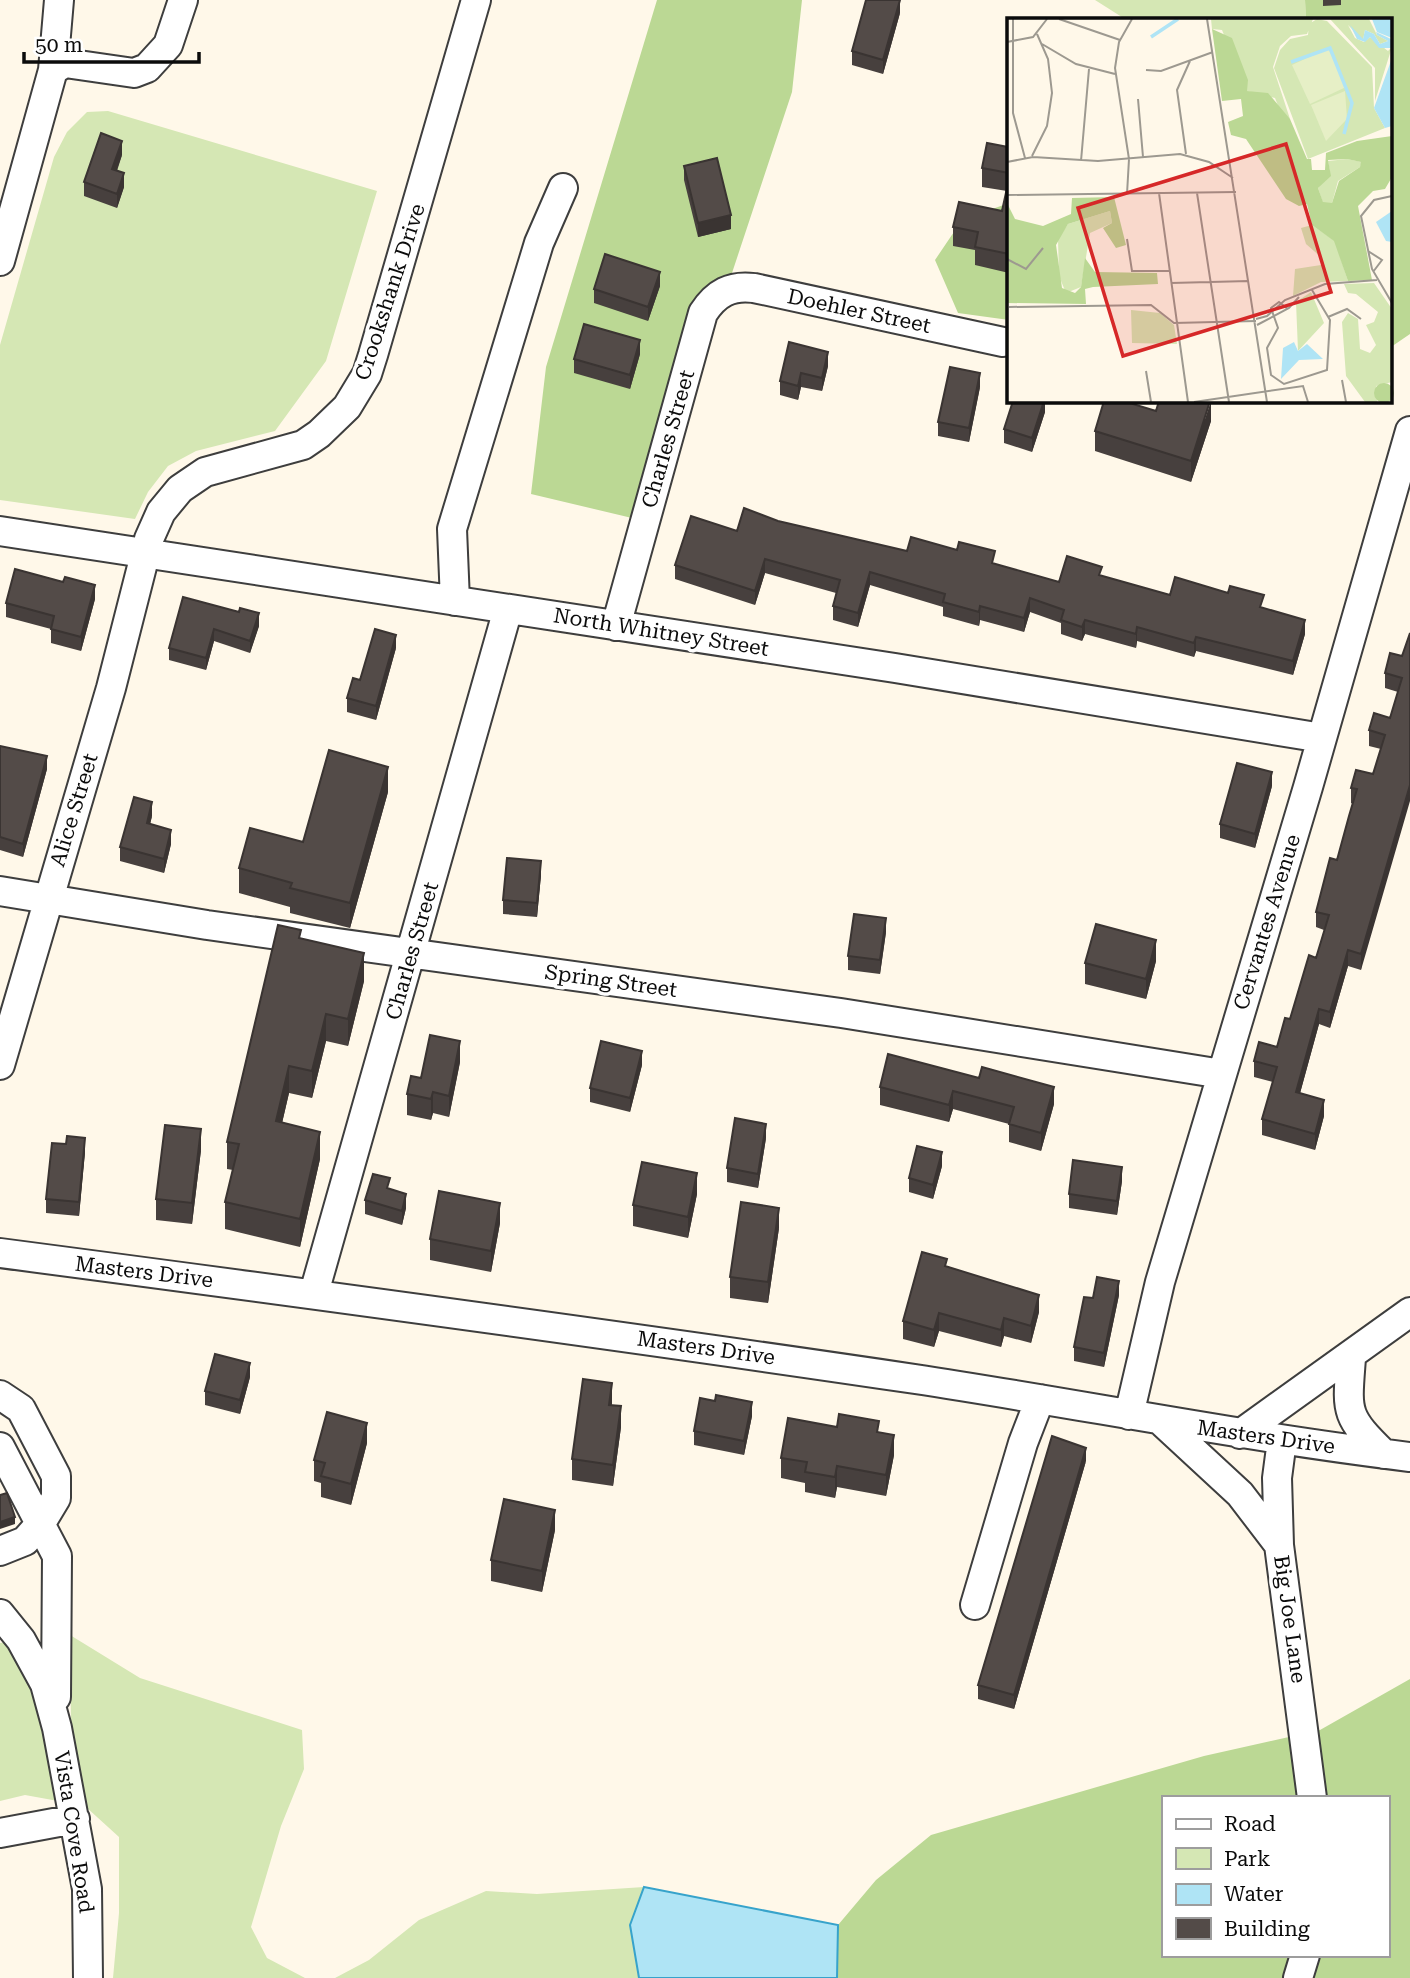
<svg xmlns="http://www.w3.org/2000/svg" width="1410" height="1978" font-family="'Roboto Serif',serif">
<style>
.green{fill:#d5e7b4}
.forest{fill:#bbd894;fill-rule:evenodd}
.water{fill:#afe4f5;stroke:#37a3cb;stroke-width:2}
.lines{fill:none;stroke-linecap:round;stroke-linejoin:round}
.minor-casing{stroke:#3e3e3e;stroke-width:32}
.minor{stroke:#fff;stroke-width:28}
.wall{fill:#47403e}
.shaded-wall{fill:#3a3432}
.building{fill:#534b48;stroke:#3a3432;stroke-width:2}
.labels{text-anchor:middle;stroke-width:7;stroke-linejoin:round;paint-order:stroke}
.street-label{font-size:21px;fill:#0b0b0b;stroke:#fff}
.inset-river{fill:none;stroke:#afe4f5;stroke-width:3.5}
.inset-road{fill:none;stroke:#9d9990;stroke-width:2}
.view{fill:#d62828;fill-opacity:0.15;stroke:#d62828;stroke-width:3.5}
.inset-edge{fill:none;stroke:#0b0b0b;stroke-width:3.5}
</style>
<rect width="100%" height="100%" fill="#fff8e9"/>
<path class="green" d="M1095,0h210l1,19h-181z
M108,111l269,80 -51,170 -51,70 -79,20 -28,15 -20,26 -13,27 -135,-19v-155l54,-188 13,-25 20,-20z
M70,1635l70,43 162,52 2,39 -23,57 -30,101 16,31 38,20h-192l6,-65v-76l-33,-30 -15,-80z
M7,1642l25,46 26,113 -33,-6 -25,6v-158z
M644,1887l-14,38 9,53h-304l34,-18 50,-40 67,-29 51,3z"/>
<path class="forest" d="M657,0h145l-10,92 -61,184c-25,9 -27,11 -41,34l-58,208 -101,-24 15,-127z
M1305,0h105v334l-19,13v-328h-85z
M1009,203v117l-51,-7 -23,-53 27,-40z
M1410,1679v299h-573l1,-53 38,-45 55,-45 273,-79 116,-26zM1163,1798h224v157h-224z"/>
<path class="water" d="M644,1887l194,38 -1,53h-198l-9,-53z"/>
<g class="lines">
<g class="minor-casing">
<path id="minor" d="M53,70l12,-7 69,10 13,-5 21,-23 15,-45
M0,261l53,-191 6,-70
M0,531l895,137 427,70
M455,601l-3,-72 87,-286 24,-55
M616,626l87,-313c13,-20 28,-28 51,-25l249,54
M0,891l207,34 634,88 381,61
M0,1065l111,-377 38,-149 12,-27 19,-23 25,-17 98,-27 16,-11 28,-27 20,-33 6,-19 103,-355
M0,1253c305,40 610,81 915,126 165,25 329,58 495,78
M314,1293l194,-684
M1351,1358c-4,54 -7,57 33,96
M0,1395l21,14 35,67v22l-15,25 -16,18 -25,10
M1129,1415l31,-133 148,-495 102,-356
M1160,1420l80,74 39,51
M1240,1434l170,-122
M1282,1440l-5,38 2,67 33,253
M0,1447l57,109 -1,141
M975,1605l48,-162 17,-44
M0,1614l21,26 24,44 12,44 30,161 1,89
M0,1833l75,-14
M1298,1978l7,-23"/>
</g>
<use href="#minor" class="minor"/>
</g>
<path class="wall" d="M1323,0h18v5l-18,1z
M900,13l-17,61 -31,-9v-14z
M1009,142v131l-34,-8v-15l-22,-4v-19l49,-16 5,-20 -25,-4v-19l26,-21z
M122,155l-5,16 7,16 -7,21 -33,-12v-14z
M684,166l47,63 -33,8 -14,-57z
M660,286l-12,35 -54,-18v-14z
M789,342l39,24 -6,25 -21,-4 -3,13 -18,-5v-14z
M640,354l-10,35 -56,-16v-14z
M980,387l-11,55 -31,-6v-14z
M1045,401v11l-13,40 -28,-9v-14z
M1156,411l55,10 -20,61 -96,-31v-20z
M778,521l129,30 88,13 64,18 43,-6 68,19 94,13 41,26 -12,41 -97,-24 -2,6 -57,-16 -1,7 -51,-14 -3,7 -21,-7v-11l-31,-11 -6,20 -44,-12 -1,6 -36,-10v-9l-73,-22 -12,42 -25,-7v-14l3,-13 -71,-20 -10,32 -80,-26v-14l62,-34z
M63,582l32,17 -14,52 -30,-8v-14l-45,-12v-14z
M183,597l76,29 -9,27 -36,-12 -8,29 -37,-10v-12z
M1410,633l-49,337 -13,-4 -18,62 -11,-4 -19,69 24,23 -9,34 -53,-15v-16l11,-37 -19,-5v-16l23,-14 13,-28 26,-61 8,-28 -8,-3v-15l21,-52 16,-56 -2,-1v-15l22,-14 8,-25 -12,-3v-16l21,-12 8,-26 -13,-4v-15l17,-17z
M396,648l-20,72 -29,-8v-14l13,-18z
M0,746l47,23 -24,88 -23,-7z
M1272,786l-17,62 -35,-10v-14z
M388,792l-38,136 -60,-15v-6l-51,-14v-25l64,-26z
M152,816l-2,8 21,20 -7,29 -44,-12v-14z
M541,875l-4,42 -34,-3v-14z
M886,932l-6,42 -32,-4v-14z
M301,938l63,43 -16,65 -22,-5 -14,57 -23,-5 -7,30 38,36 -20,88 -75,-18v-27l8,-32 -6,-1v-27z
M1156,961l-10,38 -61,-15v-21z
M460,1062l-11,55 -16,-4 -2,7 -24,-5v-21l14,-16z
M642,1065l-12,47 -40,-10v-14z
M979,1078l75,26 -13,47 -32,-9v-18l-56,-15 -4,13 -69,-17v-18z
M766,1138l-8,50 -31,-6v-14z
M201,1150l-9,74 -36,-4v-21z
M85,1152l-6,64 -33,-3v-14z
M942,1166l-9,33 -24,-7v-14z
M1122,1181l-5,34 -48,-7v-14z
M697,1194l-9,44 -55,-12v-21z
M365,1200l41,8 -4,17 -37,-11z
M500,1223l-9,49 -61,-12v-21z
M779,1228l-11,75 -38,-5v-21z
M947,1267l92,45 -8,31 -27,-7 -3,11 -62,-16 -5,16 -31,-8v-18z
M1119,1295l-15,72 -30,-6v-14l19,-49z
M250,1377l-10,37 -35,-9v-14z
M715,1401l37,15 -8,39 -50,-10v-14z
M612,1405l9,22 -8,59 -41,-6v-21z
M837,1427l42,5 15,23 -8,41 -49,-9 -2,11 -30,-6v-9l-24,-5v-20z
M367,1443l-16,62 -30,-8v-14l-7,-2v-21z
M1086,1461l-72,248 -36,-10v-14z
M555,1530l-13,62 -51,-11v-21z"/>
<path class="shaded-wall" d="M900,0v13l-17,61v-14z
M122,141v14l-10,28v-14z
M124,173v14l-7,21v-14z
M731,215v14l-33,8v-14z
M660,272v14l-12,35v-14z
M640,340v14l-10,35v-14z
M828,352v14l-6,25v-13z
M801,373v14l-3,13v-14z
M980,373v14l-11,55v-14z
M1044,401h1v11l-13,40v-14z
M1211,401v20l-20,61v-21z
M765,559v14l-10,32v-14z
M870,572v13l-12,42v-14z
M95,585v14l-14,52v-14z
M1030,598v14l-6,20v-14z
M980,606v14l-1,6v-14z
M259,613v13l-9,27v-12z
M1085,620v14l-3,7v-14z
M1305,620v14l-12,41v-14z
M1137,627v14l-1,7v-14z
M214,629v12l-8,29v-12z
M396,635v13l-20,72v-14z
M1196,637v14l-2,6v-14z
M47,756v13l-24,88v-13z
M388,767v25l-38,136v-25z
M1272,772v14l-17,62v-14z
M1410,785v16l-49,169v-16z
M152,802v14l-5,21v-14z
M171,830v14l-7,29v-14z
M541,861v14l-4,42v-14z
M886,918v14l-6,42v-14z
M1156,940v21l-10,38v-20z
M1348,950v16l-18,62v-16z
M364,953v28l-16,65v-27z
M1319,1009v15l-23,84v-16z
M326,1014v27l-14,57v-27z
M460,1041v21l-11,55v-21z
M642,1051v14l-12,47v-14z
M289,1066v27l-13,56v-28z
M1054,1087v17l-13,47v-18z
M953,1091v18l-4,13v-17z
M433,1092v21l-2,7v-21z
M1324,1100v16l-9,34v-16z
M766,1124v14l-8,50v-14z
M201,1129v21l-9,74v-21z
M320,1132v27l-20,88v-28z
M85,1138v14l-6,64v-14z
M942,1152v14l-9,33v-14z
M1122,1167v14l-5,34v-14z
M697,1173v21l-9,44v-21z
M406,1194v14l-4,17v-14z
M500,1203v20l-9,49v-21z
M779,1208v20l-11,75v-21z
M1119,1281v14l-15,72v-14z
M1039,1295v17l-8,31v-17z
M939,1313v18l-5,16v-17z
M1004,1318v18l-3,11v-17z
M250,1363v14l-10,37v-14z
M612,1383v21l-3,21v-20z
M752,1402v14l-8,39v-14z
M621,1406v21l-8,59v-21z
M367,1423v20l-16,62v-21z
M894,1435v20l-8,41v-21z
M1086,1448v13l-72,248v-14z
M837,1466v21l-2,11v-21z
M555,1510v20l-13,62v-21z
M15,1517v7l-15,5v-7z"/>
<path class="building" d="M866,0h34l-17,60 -31,-9z
M101,133l21,8 -10,28 12,4 -7,21 -33,-12z
M1009,142v31l-27,-5 5,-25 21,4z
M717,158l14,57 -33,8 -14,-57z
M1009,179v75l-34,-7 3,-15 -25,-5 6,-25 43,9z
M605,254l55,18 -12,35 -54,-18z
M584,324l56,16 -10,35 -56,-16z
M789,342l39,10 -6,26 -21,-5 -3,13 -18,-5z
M950,367l30,6 -11,55 -31,-6z
M1013,401h31l-12,37 -28,-9z
M1104,401h19l33,10 3,-10h51l-19,60 -96,-30z
M744,508l34,13 129,30 4,-14 46,13 2,-8 36,9 -3,12 67,19 8,-26 35,11 -3,8 71,20 5,-18 53,16 2,-7 34,9 -4,12 45,13 -12,41 -97,-24 -2,6 -57,-16 -1,7 -51,-14 -3,7 -21,-7 3,-10 -34,-12 -6,20 -44,-12 -1,6 -36,-10 2,-8 -75,-22 -12,41 -25,-7 7,-26 -75,-21 -10,32 -80,-26 16,-49 46,15z
M15,569l48,13 2,-5 30,8 -14,52 -30,-8 3,-13 -48,-13z
M183,597l56,15 1,-4 19,5 -9,28 -36,-12 -8,29 -37,-10z
M375,629l21,6 -20,71 -29,-8 6,-20 7,2z
M1410,633v152l-49,169 -13,-4 -18,62 -11,-3 -23,83 28,8 -9,34 -53,-15 15,-52 -23,-6 5,-19 18,5 8,-29 5,1 19,-64 7,3 13,-43 -13,-3 14,-54 7,2 12,-44 8,-27 -6,-1 5,-18 17,4 12,-39 -16,-5 5,-17 16,5 12,-40 -17,-5 5,-20 12,3z
M0,746l47,10 -24,88 -23,-7z
M329,750l59,17 -38,136 -60,-15 2,-5 -53,-15 11,-40 53,14z
M1237,763l35,9 -17,62 -35,-10z
M134,797l18,5 -5,21 24,7 -7,29 -44,-12z
M507,858l34,3 -4,42 -34,-3z
M854,914l32,4 -6,42 -32,-4z
M1096,924l60,16 -10,39 -61,-16z
M278,925l23,5 -2,8 65,15 -16,66 -22,-5 -14,57 -23,-5 -13,55 44,11 -20,87 -75,-17 14,-58 -12,-2z
M430,1035l30,6 -11,55 -16,-4 -2,7 -24,-5 4,-18 10,2z
M601,1041l41,10 -12,47 -40,-10z
M888,1054l91,24 3,-11 72,20 -13,46 -32,-9 5,-17 -61,-16 -4,14 -69,-18z
M735,1118l31,6 -8,50 -31,-6z
M165,1125l36,4 -9,74 -36,-4z
M67,1136l18,2 -6,64 -33,-3 6,-56 14,1z
M917,1146l25,6 -9,33 -24,-7z
M1073,1160l49,7 -5,34 -48,-7z
M642,1162l55,11 -9,44 -55,-12z
M373,1174l17,4 -3,10 19,6 -4,17 -37,-11z
M439,1191l61,12 -9,48 -61,-12z
M741,1202l38,6 -11,74 -38,-5z
M922,1252l25,7 -2,7 94,29 -8,31 -27,-8 -3,12 -62,-17 -5,17 -31,-9z
M1097,1277l22,4 -15,72 -30,-6 10,-50 9,1z
M215,1354l35,9 -10,37 -35,-9z
M583,1379l29,4 -3,22 12,1 -8,59 -41,-6z
M716,1395l36,7 -8,39 -50,-10 6,-33 15,3z
M327,1412l40,11 -16,61 -30,-8 4,-13 -11,-3z
M839,1414l40,7 -2,11 17,3 -8,40 -49,-9 -2,11 -30,-5 2,-10 -26,-4 7,-40 49,9z
M1052,1436l34,12 -72,247 -36,-10z
M7,1493l8,24 -15,5v-27z
M504,1499l51,11 -13,61 -51,-11z"/>
<g class="labels">
<g class="street-label">
<text transform="translate(390 292) rotate(-72)" y="7">Crookshank Drive</text>
<text transform="translate(859 311) rotate(12)" y="7">Doehler Street</text>
<text transform="translate(668 439) rotate(-74)" y="7">Charles Street</text>
<text transform="translate(661 632) rotate(9)" y="7">North Whitney Street</text>
<text transform="translate(74 810) rotate(-73)" y="7">Alice Street</text>
<text transform="translate(1267 922) rotate(-73)" y="7">Cervantes Avenue</text>
<text transform="translate(412 951) rotate(-74)" y="7">Charles Street</text>
<text transform="translate(611 981) rotate(8)" y="7">Spring Street</text>
<text transform="translate(144 1272) rotate(7)" y="7">Masters Drive</text>
<text transform="translate(706 1348) rotate(8)" y="7">Masters Drive</text>
<text transform="translate(1266 1437) rotate(8)" y="7">Masters Drive</text>
<text transform="translate(1290 1619) rotate(82)" y="7">Big Joe Lane</text>
<text transform="translate(74 1832) rotate(81)" y="7">Vista Cove Road</text>
</g>
</g>
<g transform="translate(1007 18)">
<rect width="385" height="385" fill="#fff8e9"/>
<path d="M204,1h102l-6,15 -16,2 -11,10 -7,21 17,52 -9,-6 -6,-15 -28,-7 -25,-61 -10,-1zM310,1l10,2 45,46 2,41 11,20 -77,31 -34,-91 6,-18 10,-11 18,-4 1,-11zM323,1h39l8,16 11,6 -8,3 -6,-10 -9,-4 -2,10 -15,-15 7,13 9,4 6,-5 18,14 4,-4 -17,54v-33zM340,141l15,3 -2,5 -22,14 -6,22h-9l-5,-15 12,-16 -2,-11zM103,193l2,12 -22,10 -9,54 -15,6 -7,-17 -1,-37 10,-15zM305,207l23,16 13,40 -27,1 -28,14 2,-27 26,-4 1,-7 -16,-14 -5,-16zM367,265l18,26v73l-16,4 1,16h-12l-19,-26 -4,-54 6,-9 10,6 2,30 10,4 6,-8 -10,-20 8,-3 4,-10 -22,-18 -8,-1 -4,-9zM304,274l13,31 -26,28 -2,-49zM124,292l29,3 14,12 3,19 -45,-1z" fill="#d5e7b4"/>
<path d="M205,11l20,9 16,42 -1,11 21,2 22,26 17,40h4l1,11h13l1,-17 31,-12 35,-5v41l-7,12 -12,2 -15,15 14,74 -24,1 -14,-40 -22,-16 -5,-21 -8,2 -13,-7 -40,-60 -15,-4 -3,-13 15,-6 -2,-17 -19,2zM340,141l14,3 -1,5 -21,14 -7,22 -9,-1 -5,-14 13,-12 -3,-16zM107,179l12,48 -10,3 -13,-20 9,-5 -2,-12 -42,13 -12,21 6,43 13,5 6,-6 4,-29 10,14 62,1 1,11 -65,3 -8,2 1,15 -79,-1v-100l8,16 28,7 28,-12 1,-16zM367 375a10 10 0 1 1 20 0a10 10 0 1 1-20 0Z" fill="#bbd894" fill-rule="evenodd"/>
<path d="M321,30l18,39 -36,17 -18,-39zM338,73l2,28 -21,22 -15,-36z" fill="#e6efc6"/>
<path d="M365,1h20v19l-15,-6zM343,7l13,14 2,-9 9,4 6,10 8,-3 -11,-6 -1,-3 15,7v9h-12l-9,-11 -5,5 -8,-3zM385,40v68l-7,2 -11,-20zM385,193v31l-6,-1 -10,-19zM287,324l4,9 9,-7 16,15 -24,1 -18,19 2,-31z" fill="#afe4f5"/>
<path class="inset-river" d="M144,19l27,-18M284,44l39,-14 22,55 -8,31"/>
<path class="inset-road" d="M6,1v94l12,45M52,1l61,21M200,1l60,383M0,24l26,-5 14,-18M35,26l34,20 39,10M139,52l15,1 52,-19M131,81l5,58M179,136l-9,-64 13,-29M25,138l15,-30 5,-33 -4,-34 -11,-25M74,143l8,-92M0,144l26,-5 65,4 82,-7 29,8 24,16M152,175l29,209M190,175l32,209M120,176l2,-35 -14,-91 4,-26 13,-23M0,177l229,-3M385,178l-18,4 -13,16 11,53 20,34M120,221l5,32h37M361,233l14,9 -9,12M0,241l19,10 17,-21M164,265l78,-2M2,289l142,-2 23,18 82,-2M281,291l-9,-7 -8,6 7,20 -11,20 4,27 13,9 43,-14 3,-50 -18,-30M321,299l19,-8 14,10M249,301l11,-3 18,-16 40,-16 52,-4M250,307l32,-17 10,-11M139,353l5,31M335,362l4,22M187,384l109,-16 5,16"/>
<path class="view" d="M279,126l45,148 -208,64 -45,-148z"/>
<rect width="385" height="385" class="inset-edge"/>
</g>
<rect x="1162" y="1796" width="228" height="161" fill="#ffffff" stroke="#9d9d9d" stroke-width="2"/>
<rect x="1176" y="1819" width="35" height="10" fill="#ffffff" stroke="#9d9d9d" stroke-width="2"/>
<text x="1224" y="1831" font-size="21" fill="#0b0b0b">Road</text>
<rect x="1176" y="1848" width="35" height="21" fill="#d5e7b4" stroke="#9d9d9d" stroke-width="2"/>
<text x="1224" y="1866" font-size="21" fill="#0b0b0b">Park</text>
<rect x="1176" y="1884" width="35" height="21" fill="#afe4f5" stroke="#9d9d9d" stroke-width="2"/>
<text x="1224" y="1901" font-size="21" fill="#0b0b0b">Water</text>
<rect x="1176" y="1918" width="35" height="21" fill="#534b48" stroke="#9d9d9d" stroke-width="2"/>
<text x="1224" y="1936" font-size="21" fill="#0b0b0b">Building</text>
<path d="M24 52v10h175v-10" fill="none" stroke="#0b0b0b" stroke-width="3.5"/>
<text x="35" y="52" font-size="21" fill="#0b0b0b" stroke="#ffffff" stroke-width="5" paint-order="stroke">50 m</text>
</svg>
